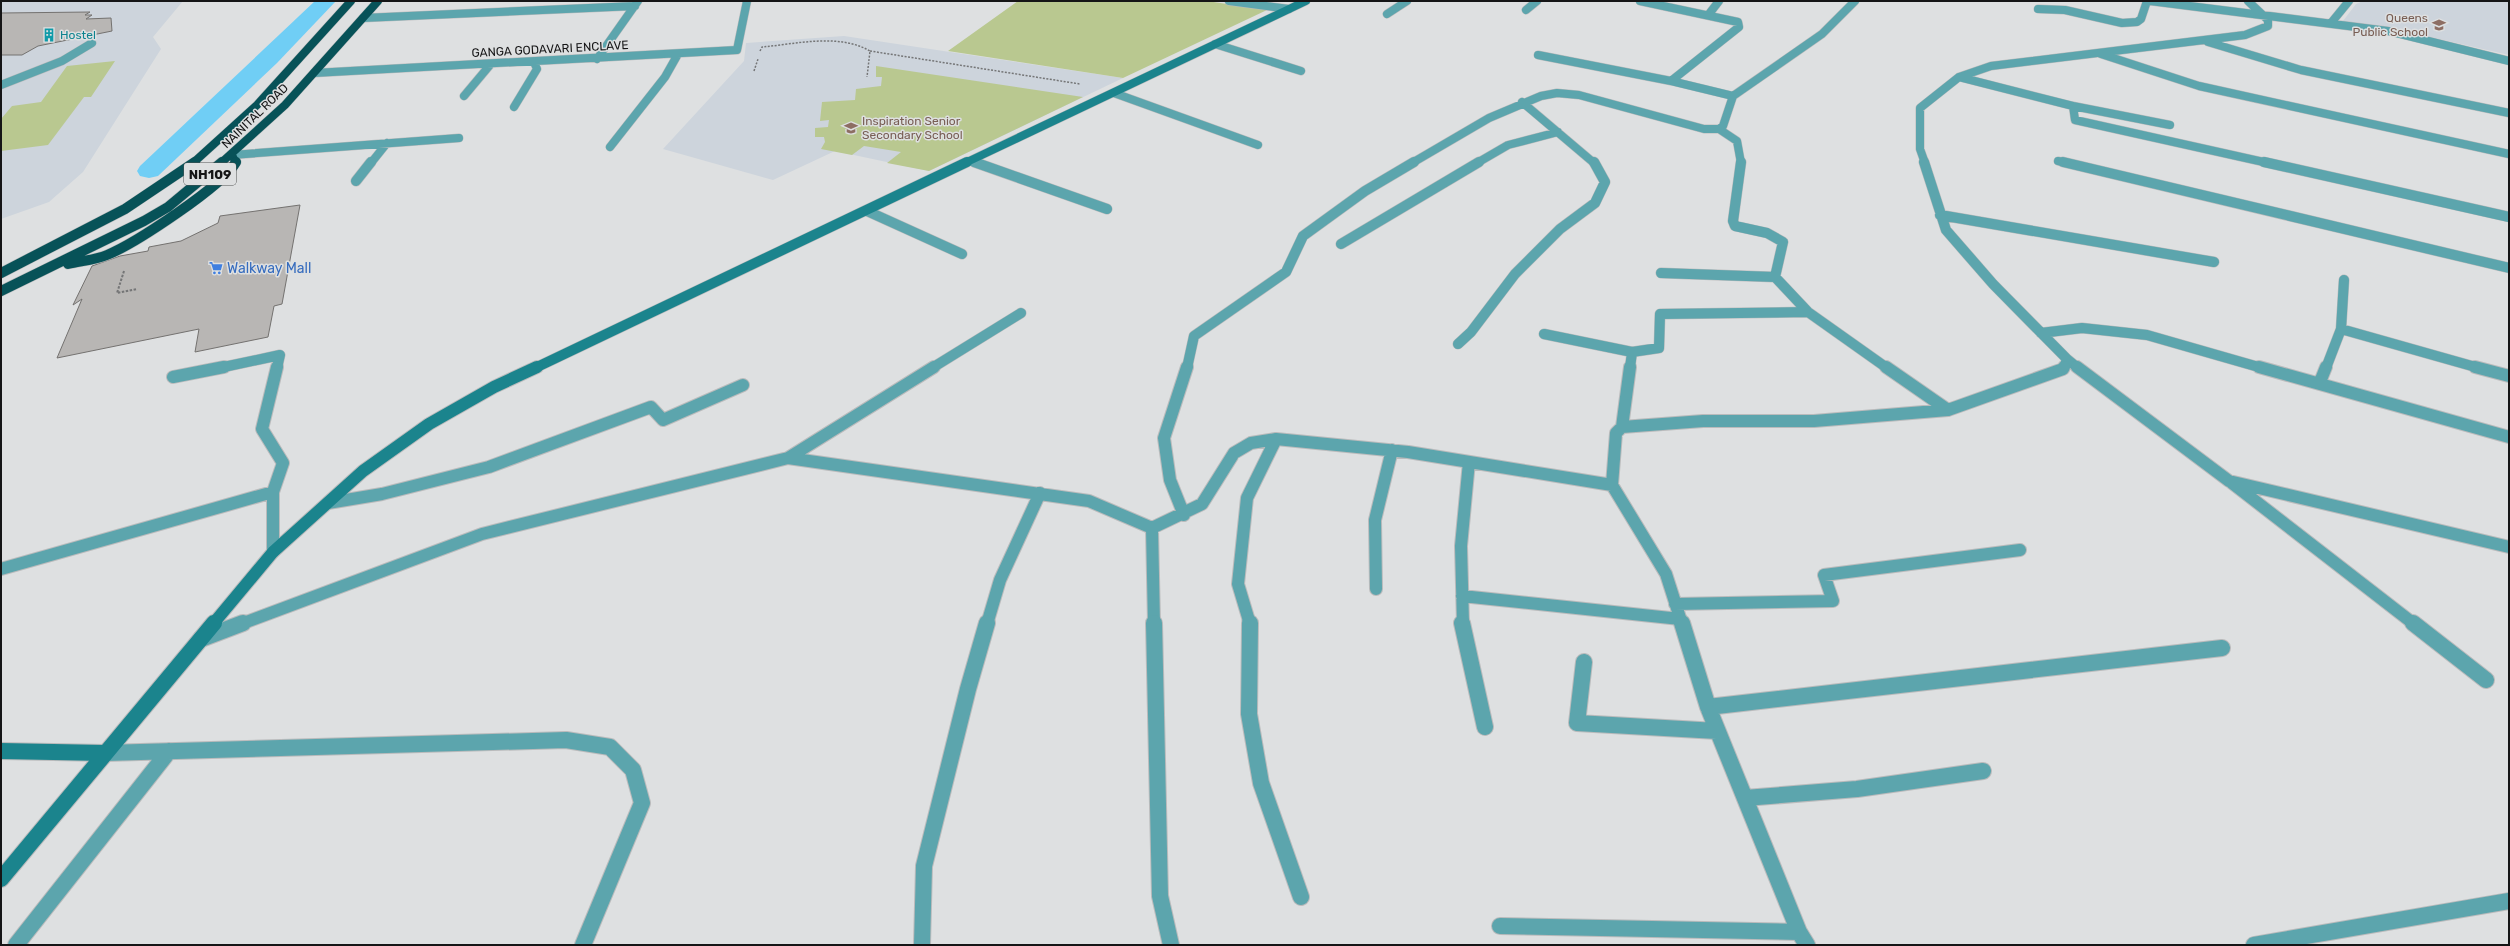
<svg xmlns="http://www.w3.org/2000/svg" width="2510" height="946" font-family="Rubik,sans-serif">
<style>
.built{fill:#cdd4dc}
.green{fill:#b9c890}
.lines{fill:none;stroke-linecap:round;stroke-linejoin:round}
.canal{fill:#70cef5;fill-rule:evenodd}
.building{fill:#b8b6b4;stroke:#747270}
.lane-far1-casing{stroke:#babbbc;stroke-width:9}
.lane-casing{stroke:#babbbc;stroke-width:11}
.street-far3-casing{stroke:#babbbc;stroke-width:9}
.street-far2-casing{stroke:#babbbc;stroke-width:11}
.street-far1-casing{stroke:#babbbc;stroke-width:14}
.street-casing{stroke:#babbbc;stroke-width:18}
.secondary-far3-casing{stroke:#babbbc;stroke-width:9}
.secondary-far2-casing{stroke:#babbbc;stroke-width:11}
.secondary-far1-casing{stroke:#babbbc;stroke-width:14}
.secondary-casing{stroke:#babbbc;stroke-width:18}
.highway-far1-casing{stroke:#babbbc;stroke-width:9}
.highway-casing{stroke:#babbbc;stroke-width:11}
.path-far1{stroke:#747576;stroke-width:1.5;stroke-dasharray:2 1.5;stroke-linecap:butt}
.path{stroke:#747576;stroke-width:2;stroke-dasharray:2.5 1.5;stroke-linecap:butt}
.lane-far1{stroke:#5ca5ad;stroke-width:8}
.lane{stroke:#5ca5ad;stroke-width:10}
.street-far3{stroke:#5ca5ad;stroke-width:8}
.street-far2{stroke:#5ca5ad;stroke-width:10}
.street-far1{stroke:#5ca5ad;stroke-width:12}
.street{stroke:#5ca5ad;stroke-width:16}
.secondary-far3{stroke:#1b848d;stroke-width:8}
.secondary-far2{stroke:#1b848d;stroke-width:10}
.secondary-far1{stroke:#1b848d;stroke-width:12}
.secondary{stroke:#1b848d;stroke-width:16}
.highway-far1{stroke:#075258;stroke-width:8}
.highway{stroke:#075258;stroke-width:10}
.labels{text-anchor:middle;stroke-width:3;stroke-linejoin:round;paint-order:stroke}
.far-education-label{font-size:12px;fill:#785e54;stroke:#dee0e1;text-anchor:end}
.far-culture-label{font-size:12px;fill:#0d838f;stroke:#dee0e1;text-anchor:start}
.far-street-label{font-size:12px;fill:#151516;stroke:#dee0e1}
.shield{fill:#dee0e1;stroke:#515253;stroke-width:1}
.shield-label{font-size:13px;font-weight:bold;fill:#151516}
.shop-label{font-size:14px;fill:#366cbe;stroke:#dee0e1;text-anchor:start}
</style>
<rect width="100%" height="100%" fill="#dee0e1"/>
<path class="built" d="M1,1h182l-30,36 8,12 -78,123 -34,30 -48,17z
M2363,1h146v54l-114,-26 -52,-8 13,-17z
M844,36l279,42 -194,93 -94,-20 -62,29 -110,-31 81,-88 2,-18z"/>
<path class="green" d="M1018,1h189l60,9 -144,68 -175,-27z
M115,61l-24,36h-7l-36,48 -47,6v-32l11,-13 29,-4 26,-36z
M876,66l207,31 -154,74 -42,-8 14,-11 -37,-6 -12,9 -31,-6 4,-7 -1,-5h-9v-9l13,-1 1,-7 -9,1 2,-19 33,-2 1,-11 25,-3 1,-9h-6z"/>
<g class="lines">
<path class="canal" d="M315,1h21l-59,62 -119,113 -9,2 -9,-2 -3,-5 3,-5z"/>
</g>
<path class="building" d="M90,12l-5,3h7l-6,4 25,-1 1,13 -74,15 -16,9h-21v-42z
M300,205l-18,99 -8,2 -6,31 -73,15 4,-23 -142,29 25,-59 -9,6 19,-39 28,-10 28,-5 1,-4 32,-6 37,-18 2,-7z"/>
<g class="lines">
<g class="lane-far1-casing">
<path id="lane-far1" d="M1229,1l60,8
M1,85l61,-24 30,-18"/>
</g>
<g class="lane-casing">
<path id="lane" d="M867,211l95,43"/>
</g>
<g class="street-far3-casing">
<path id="street-far3" d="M1640,1l98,21 1,5 -68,54
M2150,1l238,30 121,30
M2038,9l27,1 57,13 15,-1 4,-3 6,-18
M1526,10l11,-9
M1387,14l20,-13
M1709,14l10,-13
M363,18l272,-12
M2331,23l18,-22
M2208,42l93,28 208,43
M1215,44l86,27
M2101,54l98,32 310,68
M1538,55l133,26 62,15
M597,59l41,-58
M314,73l423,-23 10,-49
M1959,77l114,29 2,14 193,43
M1114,93l144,52
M464,96l26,-31
M1522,102l72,61
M2073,106l97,19
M514,107l23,-38 -3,-7
M1719,129l18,12 4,22
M610,147l55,-70 13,-23
M232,155l227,-17
M971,161l6,2
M2058,161l9,2
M371,163l16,-20
M1412,163l77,-45 52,-22 16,-3 22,2 125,34h15l4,-3 10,-30 89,-62 33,-33
M1477,163l31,-18 50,-13
M1925,163l-5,-14v-41l39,-31 32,-11 254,-31 23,-9v-6l-20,-19"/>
</g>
<g class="street-far2-casing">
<path id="street-far2" d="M974,162l133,47
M1741,162l-8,59 2,5 32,7 16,9 -8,35 33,35 79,56
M1924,162l22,68 47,54 74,75 -3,9
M2063,162l446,106
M2264,162l245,55
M356,181l15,-19
M1940,215l274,47
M1341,244l138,-82
M1661,273l114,4
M2341,329l138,39
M2041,333l41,-5 65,7 115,33
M1544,334l88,18
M1458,344l13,-12 44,-58 45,-45 35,-26 10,-21 -11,-20
M2067,359l11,9
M219,368l61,-13 -3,13
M932,368l89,-55
M1187,368l7,-32 92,-64 17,-36 62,-45 49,-29
M1630,368l2,-16 27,-4 1,-34 148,-2
M2326,368l15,-39 3,-49"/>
</g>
<g class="street-far1-casing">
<path id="street-far1" d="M1886,367l62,43
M2077,367l152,114 280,66
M2259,367l250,70
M2475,367l34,9
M173,377l51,-10
M2320,382l6,-15
M1622,427l8,-60
M788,458l146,-91
M2232,483l182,141
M1612,485l4,-52 6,-6 81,-6h111l134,-11 115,-41 1,-2
M328,503l54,-9 107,-27 162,-60 12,13 80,-35
M1184,515l-14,-35 -6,-42 23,-71
M1152,528l50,-24 32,-51 17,-10 25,-4 132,13 204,33 54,89 16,50
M273,552v-60l10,-29 -21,-34 15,-62
M1,569l272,-77
M1376,589l-1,-69 17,-70
M1462,596l218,23
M1675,604l158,-3 -9,-26 196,-25
M241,624l241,-90 306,-76 301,43 63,27 2,96
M987,624l13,-44 40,-87
M1250,624l-12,-40 9,-86 29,-59
M1463,624l-2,-78 8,-84"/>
</g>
<g class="street-casing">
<path id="street" d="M1154,623l6,273 11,49
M1250,623l-1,91 12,69 40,114
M1462,623l23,104
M1682,623l26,84 91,225 8,13
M2413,623l73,57
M201,639l42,-16
M1584,662l-7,61 140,8
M1708,707l514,-59
M105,753l461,-13 44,7 23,23 9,33 -59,142
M1745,798l112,-9 126,-18
M1500,926l299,6
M16,945l153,-194
M922,945l2,-79 44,-177 19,-66
M2254,945l255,-44"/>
</g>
<g class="secondary-far3-casing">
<path id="secondary-far3" d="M965,163l341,-162"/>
</g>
<g class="secondary-far2-casing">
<path id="secondary-far2" d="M535,368l432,-206"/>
</g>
<g class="secondary-far1-casing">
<path id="secondary-far1" d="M213,624l60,-72 90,-81 66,-47 65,-37 43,-20"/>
</g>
<g class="secondary-casing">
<path id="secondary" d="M1,751l104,2
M1,879l213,-256"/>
</g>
<g class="highway-far1-casing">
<path id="highway-far1" d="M232,155l4,8
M193,163l64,-58 94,-104
M221,163l64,-58 93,-104"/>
</g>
<g class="highway-casing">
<path id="highway" d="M68,264c13,-3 27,-4 39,-9 27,-11 116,-69 129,-93
M1,273l124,-64 70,-47
M1,291l143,-70 24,-14 54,-45"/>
</g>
<path class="path-far1" d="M760,51l2,-4c34,-3 77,-14 108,4l-3,26
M870,51l210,33
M754,71l4,-12"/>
<path class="path" d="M124,271l-7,22 20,-4"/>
<use href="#lane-far1" class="lane-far1"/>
<use href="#lane" class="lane"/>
<use href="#street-far3" class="street-far3"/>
<use href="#street-far2" class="street-far2"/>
<use href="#street-far1" class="street-far1"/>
<use href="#street" class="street"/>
<use href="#secondary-far3" class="secondary-far3"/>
<use href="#secondary-far2" class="secondary-far2"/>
<use href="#secondary-far1" class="secondary-far1"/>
<use href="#secondary" class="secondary"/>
<use href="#highway-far1" class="highway-far1"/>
<use href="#highway" class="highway"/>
</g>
<defs>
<g id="school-bare" transform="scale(1.08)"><path d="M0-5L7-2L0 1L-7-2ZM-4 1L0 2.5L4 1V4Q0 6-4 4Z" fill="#8d6e63" stroke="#dee0e1" stroke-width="2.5" paint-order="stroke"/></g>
<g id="building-bare" transform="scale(1.08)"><path d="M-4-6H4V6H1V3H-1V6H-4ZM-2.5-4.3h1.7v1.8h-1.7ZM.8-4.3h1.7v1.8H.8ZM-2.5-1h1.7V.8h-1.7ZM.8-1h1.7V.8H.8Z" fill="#0f9aa8" stroke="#dee0e1" stroke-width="2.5" paint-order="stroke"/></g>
<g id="supermarket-bare" transform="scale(1.08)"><path d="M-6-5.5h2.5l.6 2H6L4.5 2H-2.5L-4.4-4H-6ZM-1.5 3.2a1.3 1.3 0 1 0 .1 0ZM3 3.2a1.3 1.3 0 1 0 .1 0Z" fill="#3f7fe0" stroke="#dee0e1" stroke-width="2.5" paint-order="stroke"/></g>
</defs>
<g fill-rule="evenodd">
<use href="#school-bare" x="2439" y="25"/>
<use href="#building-bare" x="49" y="35"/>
<use href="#school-bare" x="851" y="128"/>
<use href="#supermarket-bare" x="216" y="268"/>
</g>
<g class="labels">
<g class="far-education-label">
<text x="2428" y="22">Queens<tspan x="2428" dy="14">Public School</tspan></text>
<text x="862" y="125" text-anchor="start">Inspiration Senior<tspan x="862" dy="14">Secondary School</tspan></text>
</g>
<g class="far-culture-label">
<text x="60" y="39">Hostel</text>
</g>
<g class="far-street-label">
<text transform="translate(550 49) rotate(-3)" y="4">GANGA GODAVARI ENCLAVE</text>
<text transform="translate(255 116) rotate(-44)" y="4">NAINITAL ROAD</text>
</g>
<rect class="shield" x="184" y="163" width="52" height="22" rx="3"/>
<g class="shield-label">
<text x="210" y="179">NH109</text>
</g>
<g class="shop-label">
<text x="227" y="273">Walkway Mall</text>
</g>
</g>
<rect width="2510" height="946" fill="none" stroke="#151516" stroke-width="4"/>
</svg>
